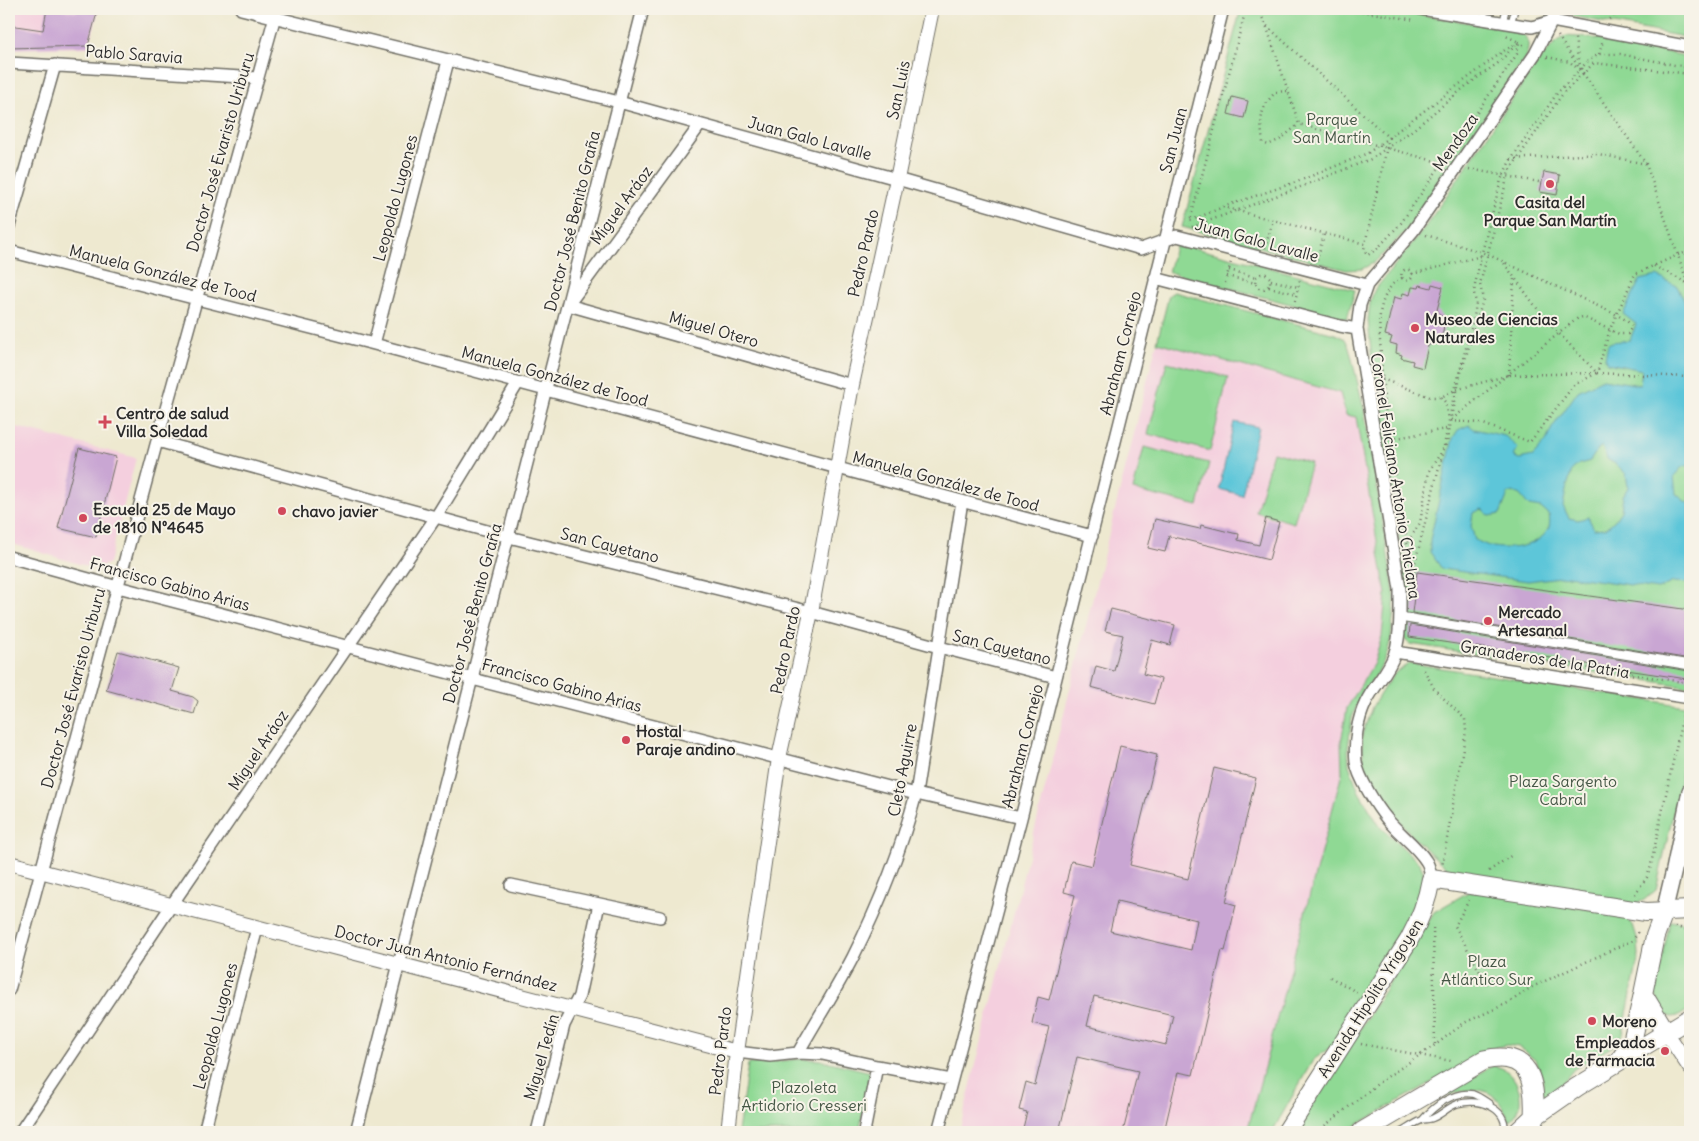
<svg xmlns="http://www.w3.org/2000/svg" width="1699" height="1141" font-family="Delius,sans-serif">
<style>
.built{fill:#f4cfde}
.green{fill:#8fd994;stroke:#5d8260}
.water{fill:#5dc6d9;stroke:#447882;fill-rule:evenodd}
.building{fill:#c9a6d3;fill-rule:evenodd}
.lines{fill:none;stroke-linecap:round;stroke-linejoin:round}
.service-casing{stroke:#6f6e65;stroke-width:8}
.pedestrian-casing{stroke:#6f6e65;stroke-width:11}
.minor-casing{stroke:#6f6e65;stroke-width:14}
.tertiary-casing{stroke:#6f6e65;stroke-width:16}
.secondary-casing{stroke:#6f6e65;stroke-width:18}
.primary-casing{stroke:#6f6e65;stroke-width:20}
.trunk-casing{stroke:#6f6e65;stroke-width:21}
.path{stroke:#6f6e65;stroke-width:2.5;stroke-dasharray:1 4;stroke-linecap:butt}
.service{stroke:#fff;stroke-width:5.5}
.pedestrian{stroke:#fff;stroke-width:9}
.minor{stroke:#fff;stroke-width:11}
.tertiary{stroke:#fff;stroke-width:14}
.secondary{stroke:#fff;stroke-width:15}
.primary{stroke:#fff;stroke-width:18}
.trunk{stroke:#fff;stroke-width:19}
.poi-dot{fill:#d1495b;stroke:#f7f3e8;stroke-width:2}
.labels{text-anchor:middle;stroke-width:4;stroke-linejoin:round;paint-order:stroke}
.street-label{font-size:16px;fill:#2b2b2b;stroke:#f7f3e8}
.park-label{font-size:16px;fill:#445645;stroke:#f7f3e8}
.poi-label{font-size:16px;font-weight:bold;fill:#2b2b2b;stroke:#f7f3e8;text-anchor:start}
</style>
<rect width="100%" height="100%" fill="#f7f3e8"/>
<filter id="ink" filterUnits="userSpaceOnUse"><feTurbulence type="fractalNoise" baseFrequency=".02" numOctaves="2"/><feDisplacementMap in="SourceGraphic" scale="10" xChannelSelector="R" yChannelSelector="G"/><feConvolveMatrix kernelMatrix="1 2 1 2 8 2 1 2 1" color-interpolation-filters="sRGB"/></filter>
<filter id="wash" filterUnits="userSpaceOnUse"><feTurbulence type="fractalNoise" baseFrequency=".0096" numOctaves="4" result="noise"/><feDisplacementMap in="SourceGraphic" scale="20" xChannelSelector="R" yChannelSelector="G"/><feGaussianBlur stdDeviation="1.12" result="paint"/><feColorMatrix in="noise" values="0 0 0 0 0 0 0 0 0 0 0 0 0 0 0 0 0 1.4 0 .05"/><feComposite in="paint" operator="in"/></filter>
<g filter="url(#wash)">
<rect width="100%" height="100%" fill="#eee9d0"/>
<path class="built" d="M9,9h90l-10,38 -80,2z
M1157,342l183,51 6,22 10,2 30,177 -4,42 -8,27 -21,34 -12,45 1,31 -95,359h-288z
M9,425l127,33 -27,105 -13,6 -87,-26z"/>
<path class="green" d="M1241,9h143l131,21c14,5 16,15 10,28l-117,171 -33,33 -13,7 -16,1 -164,-43z
M1566,9h124v29l-114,-21z
M1566,36l37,3 87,18v630l-280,-43 -5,-4 -2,-7 3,-35 -1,-15 -32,-211 -5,-52 2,-17 4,-12 49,-61 115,-169 19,-20z
M1176,243l179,47 -8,29 -179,-47z
M1174,292l161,42 10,5 4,8 15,62 31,189 -4,40 -4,16 -8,17 -20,29 -7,18 -4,29 1,18 10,27 20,33 41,39 3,7 1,11 -2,12 -19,42 -68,108 -22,16 -41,72h-25l95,-359 -1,-31 6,-34 27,-45 8,-27 4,-42 -30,-177 -10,-2 -6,-22 -183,-51 12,-47z
M1167,362l61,15 -18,74 -62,-17z
M1144,447l65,16 -11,43 -65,-16z
M1273,452l38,11 -17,60 -38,-11z
M1410,663l275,43 5,3v28l-34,153 -12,10 -8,4 -182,-29 -42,-39 -26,-32 -22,-39 -2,-30 10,-28 13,-21 11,-14z
M1470,891l152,23 11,11 5,16 1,14 -16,78 -10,13 -39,23 -15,18 -19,12 3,-18 -3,-10 -5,-11 -16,-13 -12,-2 -11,2 -30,16 -122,69h-49l139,-220z
M1670,921l20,2v86l-11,7 -8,1 -6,-3 -10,-20z
M801,1059l20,1 50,12 -12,60h-121l10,-68z
M1492,1066c26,0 39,42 17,55 -15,-40 -36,-34 -70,-23z"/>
<path class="water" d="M1657,276l20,10 8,16 5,7v19l-2,9 1,28 -3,27 4,9v64l-8,2 -8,9 2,18 10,8h4v81l-17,-1 -15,7 -90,-13 -40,5 -86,-12 -12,-17v-12l23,-102 5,-8 11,-5 5,4 31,7 13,12 -5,8 6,3 14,-3 13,-15 6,-13 26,-37 25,-12 37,6 2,-15 -34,-7 -3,-5 3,-14 4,-2 18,-2 6,-16 -13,-10 17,-34zM1602,446l5,13 10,6 9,9 2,13 -5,9 -2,15 -6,9 -9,8 -12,1 -6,-12 -10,3 -9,-2 -6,-12 3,-16 6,-20 7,-6 11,-3 8,-12zM1513,492l7,3 9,11 12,2 8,7c1,4 1,9 0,12 -8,20 -38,23 -56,20 -6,-1 -13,-5 -18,-7l-4,-14 2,-13 9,-4 8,7 10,-2 8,-20z
M1234,422l24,5 -16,68 -23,-6z"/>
<g id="blocks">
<path class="building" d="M47,9h12l17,3 1,-3h21l-10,37 -79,2v-23l34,5z
M1232,97l16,4 -4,17 -16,-4z
M1544,172l16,3 -3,20 -17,-3z
M1432,284l11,3 -6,23 5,7 2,7 -1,8 -3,6 -12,8 -5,22 -11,-3 1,-4 -12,-3 1,-3 -6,-2 1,-8 -7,-2 2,-6 -7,-2 9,-38 7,2 2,-6 7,2 2,-8 7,1 1,-3 11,3z
M79,448l37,9 -20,80 -38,-9z
M1266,518l13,4 -10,38 -100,-24 -4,16 -17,-4 7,-29 45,10 1,-4 32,8 6,1 -1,6 21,5z
M1417,572l273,38v49l-278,-46z
M1111,609l64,16 -5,20 -18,-5 -9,34 18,5 -7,25 -63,-17 5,-21 18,5 9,-36 -18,-4z
M1410,625l279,46 -2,8 -107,-16 -1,2 -15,-3v-2l-155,-23z
M118,651l61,17 -7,23 21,6 5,4 -4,13 -88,-24z
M1120,746l37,9 -27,110 58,14 26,-111 42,10 -30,124 10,3 -11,46 -3,-1 -29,125 -15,-3 -14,60h-41l15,-61 -61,-14 -18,75h-37l5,-20 -8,-2 7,-28 9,3 14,-58 -17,-4 6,-26 11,3 26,-105 -11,-3 7,-31 21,5zM1117,901l80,19 -6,30 -81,-19zM1094,996l79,19 -7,30 -79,-19z"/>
</g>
</g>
<g filter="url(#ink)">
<use href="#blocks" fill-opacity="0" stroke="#6f6e65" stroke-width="1"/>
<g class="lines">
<g class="service-casing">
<path id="service" d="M1483,19l3,-10
M1503,22l3,-13
M1511,23l4,-14
M1422,1120c11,-13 32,-30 51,-26 6,2 11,6 17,10
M1401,1132c7,-4 14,-9 21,-12 3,-1 8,0 11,-2 8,-3 15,-11 24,-14 21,-6 50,2 48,28"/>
</g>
<g class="pedestrian-casing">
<path id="pedestrian" d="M1400,617l290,48"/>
</g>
<g class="minor-casing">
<path id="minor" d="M241,9l378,93 278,77 244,70 36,-13 190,49
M1421,9l111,18 20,-6 138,26
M9,63l249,15
M700,125l-132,180 284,80
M9,226l46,-161
M9,251l365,93 718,192
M1155,278l185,48 17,3
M374,344l74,-283
M157,441l352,96 302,75 128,35 117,30
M9,557l109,30 798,207 105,24
M1395,652l295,46
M1431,879c-1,-6 -1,-13 -5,-18 -9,-15 -28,-28 -39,-42 -10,-12 -29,-42 -31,-57 -2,-19 1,-42 10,-60 8,-17 23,-30 29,-49 6,-20 5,-44 5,-64l-43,-260 3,-24 7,-20 46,-54 122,-177 17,-33 3,-12
M511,885l149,32
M9,990l148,-549 120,-432
M737,1052l33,4 28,-3 24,1 55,12 74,14
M798,1053c18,-32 38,-63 55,-96 26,-52 48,-107 63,-163l46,-293
M1534,1117l5,15
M20,1132l151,-226 265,-389 82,-134
M204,1132l53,-204
M356,1132l287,-1123
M537,1132l27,-107 15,-29 20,-92
M864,1132l13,-66
M938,1132l83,-314 202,-809"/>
</g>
<g class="tertiary-casing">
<path id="tertiary" d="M9,863l728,189
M1666,1032l24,36
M728,1132l9,-80 42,-294 32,-146 41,-227 45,-206 35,-170"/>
</g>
<g class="secondary-casing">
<path id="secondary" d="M1664,912l10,-42 16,-79"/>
</g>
<g class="primary-casing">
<path id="primary" d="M1664,912l-9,24 -12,58 23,38
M1621,1058l11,-16 11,-48
M1534,1117l43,-30 113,-69
M1286,1132l123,-192c11,-20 18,-38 22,-61l215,33 44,-2"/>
</g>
<g class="trunk-casing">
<path id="trunk" d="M1362,1132l122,-72c45,-10 52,20 50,57l-16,15"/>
</g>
<path class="path" d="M1246,9l-56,212 33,-14 76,-26 69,-28 137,-103 13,-7
M1258,9l8,16 33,99 143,39
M1347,9l68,11
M1609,19l13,-10
M1267,26l122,112 -24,106
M1558,36l22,33
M1599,54l4,-13
M1547,57l23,5 13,11 -5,-14 -3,-21
M1583,73l63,91 42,120 2,3
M1287,91l-11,1c-17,16 -16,28 -13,51l5,2 13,-6 18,-15
M1511,159l87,-5 48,10
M1469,169l70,13
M1223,207l142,37 -1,6 4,5 9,-6 24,-26 116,-169 2,-12 -13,-6
M1192,227l111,-41 68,-27 43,-30 52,-43 32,-23 21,-21 7,5
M1426,235l61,19 130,61 9,5 6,6 -4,8h-9l-36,-17 -5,1 -127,102
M1265,248l8,-28
M1317,260l7,-26
M1654,266l33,17
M1401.5 275a5.5 5.5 0 1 1 11 0a5.5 5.5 0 1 1-11 0Z
M1229,270l27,7
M1412,274l69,-18
M1227,276l28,7 4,5 5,1 6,-4v-7l-4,-4h-5l-5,3 -1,6
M1402,278c-12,5 -18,18 -21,30 -3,15 -1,31 0,46 2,63 16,126 26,189l7,18
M1271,280l27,7
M1225,283l6,-21
M1269,287l28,7
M1295,301l5,-21
M1597,373l93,4
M1509,375l5,-96
M1382,379l48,18h11l14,-7 54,-15 88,-2 -53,-55 -40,-55
M1441,397l4,5 3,15
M1450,421l31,2 49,19 44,-57 23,-12 13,-44 25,-55 43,-19 12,-4
M1391,439l55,-10
M1444,446l11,-56 19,-73 2,-14 -2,-10 1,-8 6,-29 20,-76 9,-19 48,-69 30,-31 11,-7h21l70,14
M1404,544l3,-1 13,-20 9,-52 18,-28 13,-67 23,-76 -3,-16 29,-113 55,-79 30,-29 96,11
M1412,582l3,-19 28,-112
M1548,662l142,21
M1424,670l11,20 30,29 1,12 -24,136
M1489,871l23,-16
M1635,894l12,-17 3,-8 34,-159
M1469,900l-14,26 33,61
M1675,927l15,3
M1433,928l2,117
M1330,977l28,16
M1361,1044l90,17
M1317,1132l64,-51 57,-38 26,-20 46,-21 20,-14 103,-48 6,-9"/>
<use href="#service" class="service"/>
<use href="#pedestrian" class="pedestrian"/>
<use href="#minor" class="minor"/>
<use href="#tertiary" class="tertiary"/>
<use href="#secondary" class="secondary"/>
<use href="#primary" class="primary"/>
<use href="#trunk" class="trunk"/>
</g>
</g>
<g class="poi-dot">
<circle cx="1550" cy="184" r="5"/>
<circle cx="1415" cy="328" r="5"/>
<path d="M102.5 414.5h5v5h5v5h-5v5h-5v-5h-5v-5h5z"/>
<circle cx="282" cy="511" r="5"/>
<circle cx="83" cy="518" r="5"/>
<circle cx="1488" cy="621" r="5"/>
<circle cx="626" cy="740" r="5"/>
<circle cx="1592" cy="1021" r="5"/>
<circle cx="1665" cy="1051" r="5"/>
</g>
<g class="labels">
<g class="street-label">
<text transform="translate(134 54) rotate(4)" y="6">Pablo Saravia</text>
<text transform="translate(898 90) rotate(-78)" y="6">San Luis</text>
<text transform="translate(810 138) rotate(15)" y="6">Juan Galo Lavalle</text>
<text transform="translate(1173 140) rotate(-76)" y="6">San Juan</text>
<text transform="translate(1455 142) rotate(-55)" y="6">Mendoza</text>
<text transform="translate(220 152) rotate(-74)" y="6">Doctor José Evaristo Uriburu</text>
<text transform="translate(395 198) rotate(-75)" y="6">Leopoldo Lugones</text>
<text transform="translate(621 205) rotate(-54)" y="6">Miguel Aráoz</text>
<text transform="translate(572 221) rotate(-76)" y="6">Doctor José Benito Graña</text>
<text transform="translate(1257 240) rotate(15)" y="6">Juan Galo Lavalle</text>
<text transform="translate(863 253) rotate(-77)" y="6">Pedro Pardo</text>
<text transform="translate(163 273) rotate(14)" y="6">Manuela González de Tood</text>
<text transform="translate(714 329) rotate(16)" y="6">Miguel Otero</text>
<text transform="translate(1120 353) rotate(-76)" y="6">Abraham Cornejo</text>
<text transform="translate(555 376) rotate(15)" y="6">Manuela González de Tood</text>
<text transform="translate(1396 476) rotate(81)" y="6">Coronel Feliciano Antonio Chiclana</text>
<text transform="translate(946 481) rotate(15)" y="6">Manuela González de Tood</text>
<text transform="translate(610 545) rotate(14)" y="6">San Cayetano</text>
<text transform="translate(170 584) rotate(15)" y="6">Francisco Gabino Arias</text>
<text transform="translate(472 613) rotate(-75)" y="6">Doctor José Benito Graña</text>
<text transform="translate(1002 647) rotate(14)" y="6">San Cayetano</text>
<text transform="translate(785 650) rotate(-78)" y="6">Pedro Pardo</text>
<text transform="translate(1545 659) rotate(9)" y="6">Granaderos de la Patria</text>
<text transform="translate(562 685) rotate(15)" y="6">Francisco Gabino Arias</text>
<text transform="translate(73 688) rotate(-75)" y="6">Doctor José Evaristo Uriburu</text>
<text transform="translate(1022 746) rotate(-76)" y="6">Abraham Cornejo</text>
<text transform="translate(258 750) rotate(-56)" y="6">Miguel Aráoz</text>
<text transform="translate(902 770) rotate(-79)" y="6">Cleto Aguirre</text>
<text transform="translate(446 958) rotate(14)" y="6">Doctor Juan Antonio Fernández</text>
<text transform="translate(1370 998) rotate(-58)" y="6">Avenida Hipólito Yrigoyen</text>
<text transform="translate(215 1026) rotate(-75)" y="6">Leopoldo Lugones</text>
<text transform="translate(720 1051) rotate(-83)" y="6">Pedro Pardo</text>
<text transform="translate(541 1057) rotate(-74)" y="6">Miguel Tedín</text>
</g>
<g class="park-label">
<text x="1332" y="125">Parque<tspan x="1332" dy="18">San Martín</tspan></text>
<text x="1563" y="787">Plaza Sargento<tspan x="1563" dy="18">Cabral</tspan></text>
<text x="1487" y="967">Plaza<tspan x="1487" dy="18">Atlántico Sur</tspan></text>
<text x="804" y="1093">Plazoleta<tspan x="804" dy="18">Artidorio Cresseri</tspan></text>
</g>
<g class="poi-label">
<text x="1550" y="208" text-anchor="middle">Casita del<tspan x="1550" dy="18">Parque San Martín</tspan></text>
<text x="1425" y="325">Museo de Ciencias<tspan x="1425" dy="18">Naturales</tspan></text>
<text x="116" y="419">Centro de salud<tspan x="116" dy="18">Villa Soledad</tspan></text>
<text x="93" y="515">Escuela 25 de Mayo<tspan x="93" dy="18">de 1810 N°4645</tspan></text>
<text x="292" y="517">chavo javier</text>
<text x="1498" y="618">Mercado<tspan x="1498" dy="18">Artesanal</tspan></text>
<text x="636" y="737">Hostal<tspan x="636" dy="18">Paraje andino</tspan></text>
<text x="1602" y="1027">Moreno</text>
<text x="1655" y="1048" text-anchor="end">Empleados<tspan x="1655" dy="18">de Farmacia</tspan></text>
</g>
</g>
<rect width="1699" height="1141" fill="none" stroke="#f7f3e8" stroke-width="30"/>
</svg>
